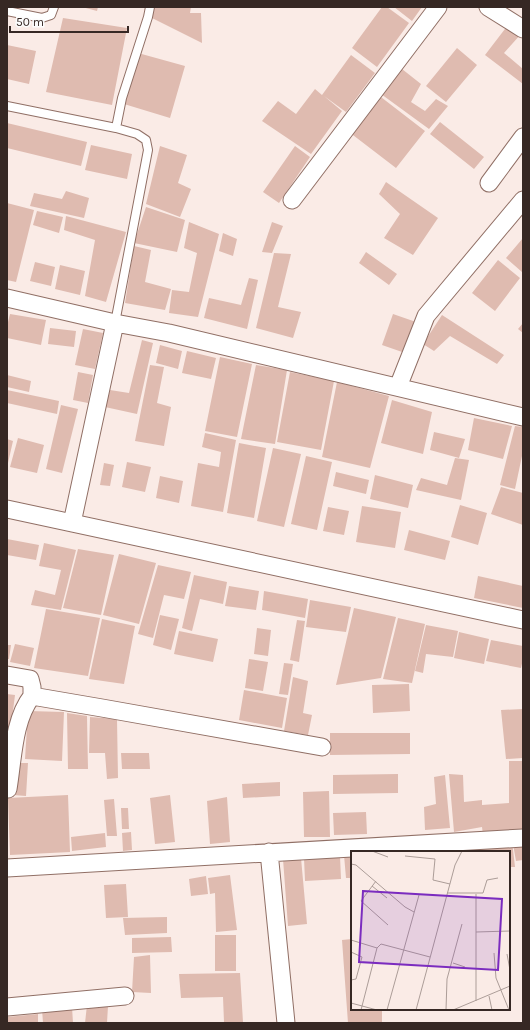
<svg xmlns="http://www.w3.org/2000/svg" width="530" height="1030" font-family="Karla,sans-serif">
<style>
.building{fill:#dfbbb0}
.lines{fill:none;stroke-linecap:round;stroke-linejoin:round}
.service-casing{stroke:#906f65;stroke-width:10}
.minor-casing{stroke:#906f65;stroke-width:19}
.service{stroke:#fff;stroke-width:8}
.minor{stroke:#fff;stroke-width:17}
.inset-road{fill:none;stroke:#ac9d98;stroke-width:1}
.view{fill:#7b2cbf;fill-opacity:0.15;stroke:#7b2cbf;stroke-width:2}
.inset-edge{fill:none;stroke:#362824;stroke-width:2}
</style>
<rect width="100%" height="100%" fill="#faebe6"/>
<path class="building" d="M82,7h16l-1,4z
M152,7h39l-1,6h11l1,30 -52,-26z
M382,7h5l22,16 -32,44 -25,-19z
M394,7h28l-10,14z
M63,18l64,10 -15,77 -66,-13z
M508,25l13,9 -17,19 19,16v15l-38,-29z
M7,45l29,6 -7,33 -22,-5z
M457,48l20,17 -31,37 -20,-16z
M138,53l47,13 -15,52 -46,-14z
M351,55l24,18 -29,39 -22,-16 18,15 -31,43 -49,-33 16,-20 18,13 19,-25 7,6z
M402,69l19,15 -10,18 14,9 11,-12 12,7 -19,23 -48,-35z
M377,94l48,37 -29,37 -47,-36z
M440,122l44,35 -10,12 -44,-35z
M7,123l80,19 -6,24 -74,-18z
M91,145l41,9 -5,25 -42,-9z
M160,146l27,9 -9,28 13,6 -11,28 -34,-13z
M295,146l15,11 -31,46 -16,-11z
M386,182l52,36 -25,37 -29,-17 16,-24 -21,-20z
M66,191l23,7 -5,20 -54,-12 4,-13 28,6z
M7,203l27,7 -18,72 -9,-2z
M146,207l39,13 -8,32 -43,-9z
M37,211l26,6 -4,16 -26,-8z
M66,216l60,16 -20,70 -21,-6 10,-56 -31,-10z
M189,222l30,12 -21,83 -29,-4 3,-23 17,2 8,-39 -13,-5z
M272,222l11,4 -11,27 -10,-1z
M223,233l14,6 -4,17 -14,-5z
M523,238v33l-1,1 -16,-14z
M134,246l17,4 -6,32 26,7 -6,21 -40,-7z
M366,252l31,22 -8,11 -30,-22z
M274,253l17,1 -13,53 23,5 -8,26 -37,-10z
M498,260l22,18 -25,33 -23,-18z
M35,262l20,5 -4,19 -21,-5z
M60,265l25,6 -5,24 -25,-6z
M249,278l9,2 -11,49 -43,-11 5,-20 32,7z
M10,314l36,6 -5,25 -34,-7v-12z
M393,314l23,8 -11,31 -23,-8z
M442,315l62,40 -7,9 -47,-28 -16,15 -11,-7z
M523,323v10l-5,-4z
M50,328l26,3 -2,16 -26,-3z
M83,329l20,4 -8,36 -20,-4z
M142,340l11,3 -16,71 -32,-7 5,-17 19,3z
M160,345l22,6 -4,18 -22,-6z
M187,351l29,7 -5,21 -29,-6z
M220,357l32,7 -15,73 -32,-6z
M150,365l14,2 -7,36 14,4 -7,39 -29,-5z
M256,365l31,5 -12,74 -34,-5z
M78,372l15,3 -5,28 -15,-3z
M290,372l44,9 -13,69 -44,-8z
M7,375l24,6 -2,11 -22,-5z
M337,382l52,14 -19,72 -48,-11z
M7,390l52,11 -2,13 -50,-11z
M392,400l40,12 -9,42 -42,-11z
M61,405l17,4 -16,64 -16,-4z
M474,418l38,8 -9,33 -35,-9z
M515,426l8,1v29h-1l-7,33 -15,-4z
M434,432l31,7 -6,19 -29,-8z
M205,433l31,7 -13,72 -32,-6 7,-43 21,4 2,-15 -19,-5z
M18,438l26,7 -7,28 -27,-6z
M7,439l6,2 -5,22h-1z
M239,443l27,5 -12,70 -27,-5z
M273,448l28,6 -17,73 -27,-6z
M306,456l26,6 -15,68 -26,-6z
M455,458l14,2 -8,40 -45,-10 5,-12 26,7z
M127,462l24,5 -6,25 -23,-5z
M104,463l10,2 -4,21 -10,-1z
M336,472l33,8 -3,14 -33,-8z
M375,475l38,10 -5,23 -38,-9z
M160,476l23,5 -4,22 -23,-5z
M501,487l22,6v32l-32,-11z
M460,505l27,8 -9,32 -27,-8z
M362,506l39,6 -6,36 -39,-6z
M328,507l21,4 -5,24 -21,-4z
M409,530l41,11 -5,19 -41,-10z
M7,539l32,6 -3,15 -29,-5z
M44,543l32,7 -15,60 -30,-5 4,-15 20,5 6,-25 -22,-4z
M78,549l36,6 -13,60 -38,-7z
M119,554l37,9 -17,61 -36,-9z
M158,565l33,7 -7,27 -20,-4 -11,43 -15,-4z
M194,575l33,7 -4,22 -23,-5 -8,32 -10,-3z
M478,576l45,10v22l-49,-10z
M229,586l30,5 -3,19 -31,-4z
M264,591l44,8 -3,19 -43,-8z
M310,600l41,7 -5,25 -40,-5z
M354,608l42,9 -15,61 -45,7z
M46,609l54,9 -12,58 -54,-8z
M160,615l19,4 -8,31 -18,-5z
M398,618l27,6 -13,59 -29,-4z
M102,619l33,7 -11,58 -35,-5z
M297,620l8,1 -6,41 -9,-2z
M426,625l32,6 -5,26 -27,-3 -3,19 -8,-2z
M257,628l14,2 -3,26 -14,-2z
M179,631l39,8 -5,23 -39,-8z
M459,632l30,7 -5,25 -30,-6z
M491,640l32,6v13l-2,9 -35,-7z
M15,644l19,4 -4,18 -20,-4z
M7,645h4l-2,14h-2z
M249,659l19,3 -5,29 -18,-3z
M284,663l9,1 -5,31 -9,-1z
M293,677l15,4 -5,32 9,2 -4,20 -24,-4z
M409,684l1,27 -37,2 -1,-28z
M244,690l43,8 -5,30 -43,-8z
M7,694l8,1 -6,47h-2z
M523,709v49l-17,1 -5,-49z
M28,711l36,1 -2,49 -37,-2z
M67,713l20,3 1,53h-20z
M90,717l27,2 1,59 -11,1 -2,-26h-16z
M330,733h80v21l-80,1z
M121,753h28l1,16h-28z
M509,761h14v71l-40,3 -1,-8 -28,5 -5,-58 14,1 1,27 18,-2v5l27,-2z
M16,763h12l-2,33 -13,-1z
M398,774v19l-65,1v-19z
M445,775l5,53 -25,2 -1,-23 12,-3 -2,-27z
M280,782v14l-37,2 -1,-14z
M329,791l1,46h-26l-1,-45z
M68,795l2,57 -60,3 -2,-57z
M170,795l5,47 -20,2 -5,-46z
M227,797l3,45 -20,2 -3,-43z
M114,799l3,37h-10l-3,-36z
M121,808h7l1,21h-7z
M366,812l1,22 -33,1 -1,-22z
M131,832l1,18 -9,1 -1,-18z
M105,833l1,14 -34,4 -1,-14z
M512,841l3,26h-6v-15h-77v-3z
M513,844h10v16l-7,1z
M352,854v24h-6l-2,-23z
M340,856l1,23 -36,2 -1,-23z
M301,858l6,66 -19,2 -5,-67z
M230,875l7,55 -21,2 -1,-39 -5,1 -2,-16z
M206,876l2,18 -17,2 -2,-17z
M126,884l2,33 -22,1 -2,-33z
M167,917v16l-42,2 -2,-17z
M215,935h21v36h-21z
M171,937l1,15 -40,1v-15z
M352,939v70h30v14h-34l-6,-83z
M150,955l1,38 -19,-1 2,-35z
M240,973l3,49h-19l-1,-25 -42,1 -2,-24z
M87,1005l21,1 -1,17h-22z
M72,1007l1,16h-30l-1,-14z
M38,1014v9h-31v-6z"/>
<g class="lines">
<g class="service-casing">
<path id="service" d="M7,11l35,7 9,-3 3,-8
M7,106l109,22 6,-30 26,-81 2,-10
M115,323l33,-173 -2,-10 -9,-6 -21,-6"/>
</g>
<g class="minor-casing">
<path id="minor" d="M488,7l35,22
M489,183l34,-46
M292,200l146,-193
M7,298l108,25 54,10 354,84
M398,387l28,-71 97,-116
M7,509l516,111
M72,523l43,-200
M7,675l23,4 2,8v9l70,12 220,39
M8,789c5,-29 5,-69 24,-93
M269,852l17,171
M7,868l516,-30
M7,1007l118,-11"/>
</g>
<use href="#service" class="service"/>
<use href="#minor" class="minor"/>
</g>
<g transform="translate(351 851)">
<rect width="159" height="159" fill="#faebe6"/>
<path class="inset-road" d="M21,0l16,6M54,5l30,3 -2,21 17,4M0,13l5,1 49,42 9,5M25,30l-15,20 27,24M21,35l15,12M96,42h36l4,-13 11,-2M125,43v107M125,81l34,-1M0,89l26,8 -16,62M26,97l4,-4 49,13M0,101l11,5 -6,22 -5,1M143,102l2,25 13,32M156,103l3,16M102,112l12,4M138,145l3,14M0,152l26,7M36,159l32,-115M65,159l39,-145 7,-14M95,159l1,-31 15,-55M102,159l57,-24"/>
<path class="view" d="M12,40l139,8 -4,71 -139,-8z"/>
<rect width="159" height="159" class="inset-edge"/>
</g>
<rect width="530" height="1030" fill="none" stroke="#362824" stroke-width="16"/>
<path d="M10 26v6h118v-6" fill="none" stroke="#362824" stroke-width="2"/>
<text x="16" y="26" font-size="12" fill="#362824" stroke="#fcfcfc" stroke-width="3" paint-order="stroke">50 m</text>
</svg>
